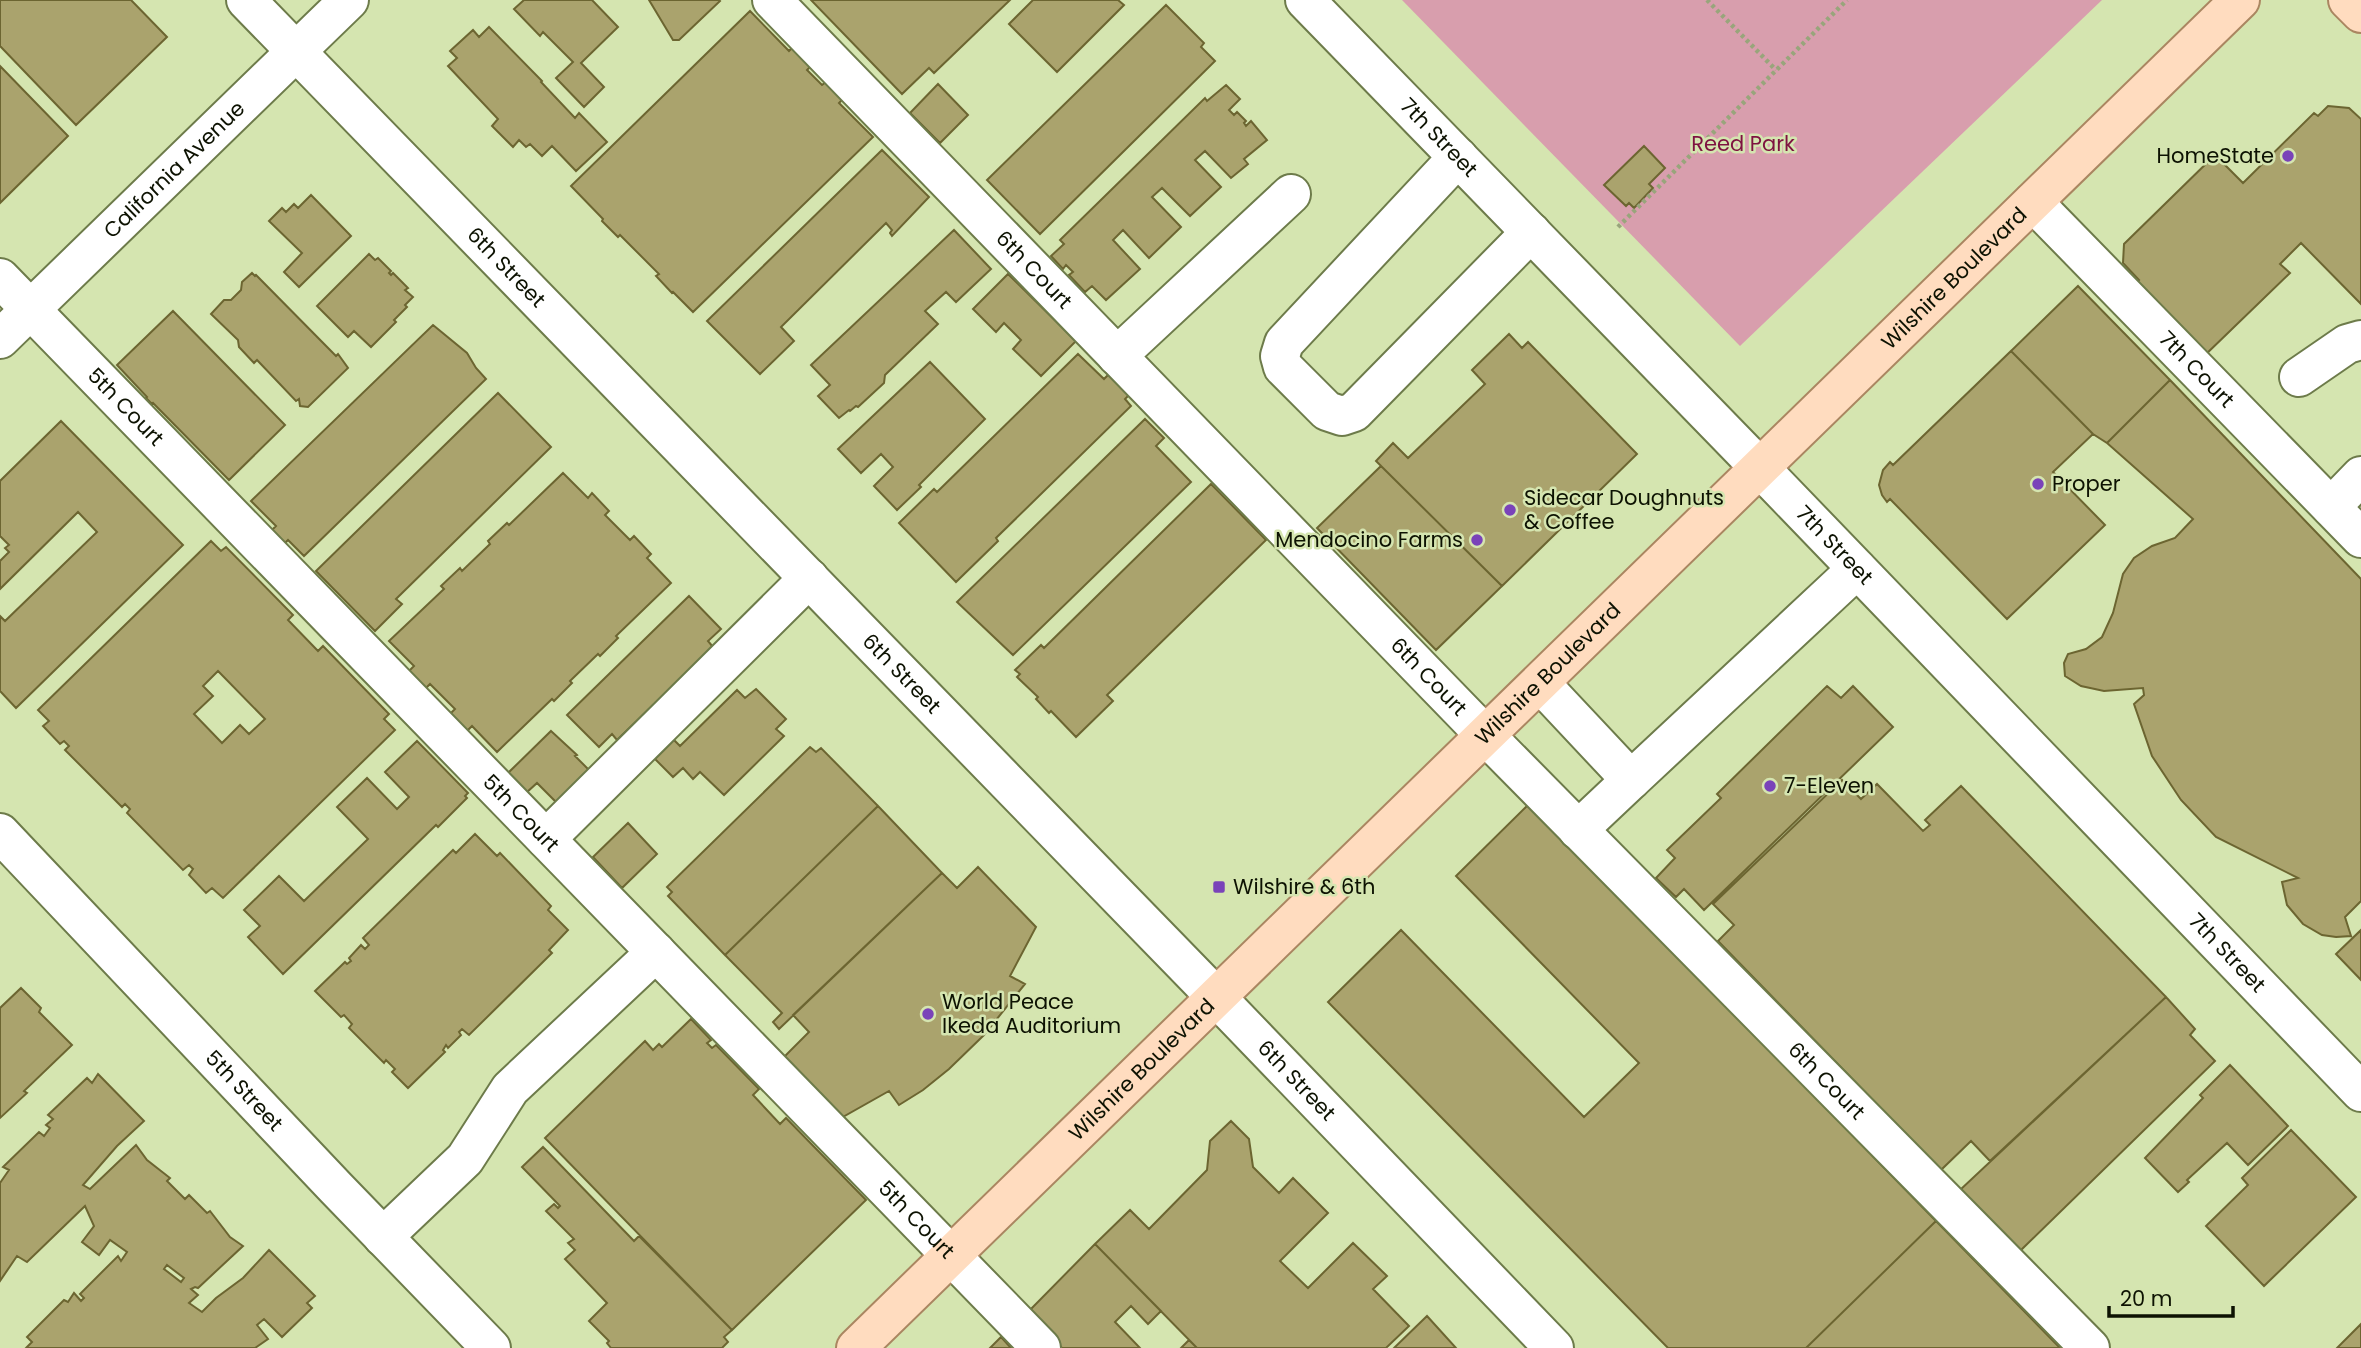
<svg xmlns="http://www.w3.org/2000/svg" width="2361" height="1348" font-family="Poppins,sans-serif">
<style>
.green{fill:#d89ead}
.building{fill:#aaa36d;stroke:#6c6531;stroke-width:2;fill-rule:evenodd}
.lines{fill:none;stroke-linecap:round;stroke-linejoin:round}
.minor-casing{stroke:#6d7b4a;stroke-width:42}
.major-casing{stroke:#aa8661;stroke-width:42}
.path{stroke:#98a57b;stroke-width:4.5;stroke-dasharray:3.5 3.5;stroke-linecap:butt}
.minor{stroke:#fff;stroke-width:38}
.major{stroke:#ffdcbf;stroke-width:38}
.poi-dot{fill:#7a43b9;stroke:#d5e5b0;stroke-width:2.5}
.labels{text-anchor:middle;stroke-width:5;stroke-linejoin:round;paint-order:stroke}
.street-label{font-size:21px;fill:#0d1202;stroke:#d5e5b0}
.park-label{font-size:21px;fill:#7e1240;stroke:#d5e5b0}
.poi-label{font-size:21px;fill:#0d1202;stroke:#d5e5b0;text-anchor:start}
</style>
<rect width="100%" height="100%" fill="#d5e5b0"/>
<path class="green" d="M1402,0h700l-362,346z"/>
<path class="building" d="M0,0h131l36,37 -91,88 -76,-79z
M524,0h68l26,27 -37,36 23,24 -20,20 -28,-29 17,-16 -30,-30 -3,4 -26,-27z
M649,0h70l1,1 -41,39h-6z
M811,0h199l-76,73 -5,-5 -27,26z
M1033,0h85l6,5 -67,67 -48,-48z
M1166,5l38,38 -3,4 14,14 -175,173 -53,-54z
M750,11l39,40 4,-4 18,19 -4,4 15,15 4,-3 17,17 -4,4 34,34 -180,175 -20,-20 -1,1 -16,-17 3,-2 -39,-39 -2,2 -16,-16 1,-2 -32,-33z
M489,27l53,54 -1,1 34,36 4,-5 28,29 -31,29 -24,-25 -10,10 -12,-12 -4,3 -7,-7 -6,7 -21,-21 6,-7 -50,-53 9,-8 -7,-7 23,-21 6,7z
M0,66l68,70 -68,67z
M938,84l30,31 -28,28 -30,-30z
M1226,85l14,14 -11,11 5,5 3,-3 9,9 -2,2 2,3 5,-5 16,19 -23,19 4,5 -17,14 -26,-27 -10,9 26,27 -31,29 -28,-28 -10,9 29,30 -32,31 -26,-28 -10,10 27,29 -34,31 -14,-14 -7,6 -16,-17 4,-3 -7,-7 -3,4 -12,-13 13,-12 -4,-4 145,-142 2,3z
M2328,106l21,2 12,11v185l-60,-61 -21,21 10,9 -88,85 -70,-71 7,-7 -16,-17 1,-19 91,-89 28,28 71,-70 4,3z
M1644,146l21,22 -16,16 4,4 -19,20 -5,-5 -3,3 -22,-21z
M882,150l47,47 -37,39 -2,-3 2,-3 -6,-7 -105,104 13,14 -34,33 -53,-53z
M311,195l40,41 -52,51 -15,-15 18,-19 -33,-32 13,-13 4,4 8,-8 4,4z
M954,230l37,39 -35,33 -10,-10 -21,19 13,13 -53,51 -1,8 -26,24 -2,-1 -6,5 -1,-1 -10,8 -21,-22 12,-11 -19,-20z
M369,254l6,6 3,-2 13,13 -2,2 2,2 2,-2 15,15 -3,2 8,7 -8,8 2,2 -13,13 2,2 -25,25 -17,-16 -6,6 -31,-31z
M252,273l3,3 1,-1 80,81 2,-2 10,14 -40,39 -8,-1 -1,-7 -3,2 -39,-41 -3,3 -15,-16 -1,-7 -27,-26 13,-14h7l10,-10 1,-8z
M1008,274l68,67 -35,35 -28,-27 8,-9 -17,-17 -8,9 -23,-23z
M2078,286l92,94 -63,63 -14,-9 -82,-83z
M173,311l112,114 -56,55 -76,-77 -1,1 -6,-6 1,-1 -30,-32z
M433,325l34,28 9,15 10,11 -182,177 -16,-16 -3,3 -13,-13 4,-4 -25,-25z
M1509,334l13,14 6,-6 109,112 -135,132 -126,-125 17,-18 15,15 77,-74 -13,-14z
M2011,351l82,83 -40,38 52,53 -98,94 -117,-120 -3,3 -5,-7 -3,-10 4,-15 7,-8 3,3z
M1078,354l26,25 6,-6 21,20 -6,6 6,7 -135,132 2,3 -42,41 -57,-59 35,-34 3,3z
M930,362l55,57 -66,66 2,2 -24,23 -23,-24 19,-19 -12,-13 -20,19 -23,-24z
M2170,380l191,199v322l-16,16 6,19 -15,1 -14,-2 -19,-11 -16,-19 -5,-23 16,-4 -82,-41 -35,-37 -29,-44 -18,-52 10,-9 -1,-7 -39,3 -23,-5 -16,-10 -1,-13 4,-9 18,-5 16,-12 11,-24 10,-39 11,-16 18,-12 23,-8 18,-19 -86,-76z
M498,393l53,54 -155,152 6,5 -27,27 -59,-60z
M1145,419l19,19 -8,8 35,36 -178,173 -56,-53z
M61,421l122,124 -167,163 -16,-17v-75l5,5 92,-89 -19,-20 -78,77v-28l9,-9 -4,-4 4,-3 -9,-9v-55z
M1381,466l121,120 -66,64 -119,-122z
M563,473l25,25 4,-5 17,18 -4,4 25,25 4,-4 17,18 -4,4 24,25 -55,53 2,2 -18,18 -2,-2 -28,27 2,2 -18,18 -2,-2 -55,53 -25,-26 -6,6 -17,-17 6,-6 -25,-25 -5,5 -17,-17 6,-6 -25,-25 55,-52 -3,-3 19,-18 2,3 28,-27 -2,-3 19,-18 2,2z
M1211,484l55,56 -159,155 6,6 -37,36 -25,-26 -2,2 -13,-14 2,-2 -21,-20 3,-3 -5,-4 26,-25 3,3z
M211,541l10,10 5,-4 67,68 -5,5 30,31 5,-5 66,68 -5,5 11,11 -172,168 -11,-10 -6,5 -17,-18 4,-6 -4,-4 -6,5 -56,-57 3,-4 -5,-5 -3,3 -57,-57 4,-4 -5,-5 -4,3 -17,-18 6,-5 -11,-11zM218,671l47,48 -16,15 -9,-9 -18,18 -28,-29 19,-18 -10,-10z
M689,596l32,33 -13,12 5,6 -96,93 -5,-6 -13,13 -32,-32z
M1827,686l14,12 12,-12 40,41 -189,183 -20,-21 -8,8 -20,-19 19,-20 -8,-8 54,-52 -4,-4z
M756,689l30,30 -10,10 8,7 -60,59 -24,-23 -7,7 -10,-11 -10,9 -18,-18 19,-19 6,6 57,-56 8,8z
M551,731l26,24 -2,1 16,16 -33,32 -21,-21 -11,10 -19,-19z
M417,741l51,52 -3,3 2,2 -29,29 -2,-2 -153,149 -35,-37 12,-11 -16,-16 35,-34 25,25 64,-62 -31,-32 30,-29 30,31 12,-12 -24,-25z
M810,747l6,5 5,-4 57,58 -153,149 -57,-59 4,-4 -5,-5z
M1842,780l19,19 16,-15 46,47 7,-6 -5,-5 36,-34 205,211 -176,164 -19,-20 -30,29 -223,-229 16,-16 -21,-21z
M1529,804l407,417 -130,127h-138l-340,-346 73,-72 183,187 55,-54 -183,-187z
M878,806l64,67 -163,156 -6,-7 9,-9 -57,-58z
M628,823l29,31 -35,34 -29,-31z
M475,834l22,22 3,-3 51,53 -3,4 20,20 -19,20 3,3 -83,82 -7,-6 -3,3 2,3 -13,13 -2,-3 -3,5 2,2 -37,36 -16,-16 3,-3 -9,-9 -2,3 -35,-35 3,-4 -8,-9 -3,2 -26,-26 30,-29 2,2 4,-3 -2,-3 12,-13 4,4 4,-4 -6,-7 90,-88 3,3z
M978,867l58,60 -26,49 15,8 -41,51 -35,34 -26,21 -24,15 -10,-14 -48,27 -57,-61 25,-25 -16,-17 149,-142 15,15z
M2361,930v50l-25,-26z
M21,988l20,20 -2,4 33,33 -48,46 3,2 -27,25v-110z
M2166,997l29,32 -5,6 25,26 -195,190 -60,-61z
M691,1019l20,21 -4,3 5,5 4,-3 43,44 -6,6 27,29 6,-6 80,82 -134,130 -187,-192 100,-97 8,9 6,-6 3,3z
M2230,1065l58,61 -40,39 -21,-22 -40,37 2,2 -11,10 -33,-34 58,-60 -3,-3z
M98,1074l46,47 -27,25 -34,39 7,4 46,-44 11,15 23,18 -3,3 18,18 4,-4 18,18 3,-2 20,26 13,9 -45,42 -3,-1 -4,2 7,6 -9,8 13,9 14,-14 27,-20 26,-28 46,46 -8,7 5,5 -30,29 -18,-18 -7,6 11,14 -13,9h-229l6,-6 -5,-5 37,-37 4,2 6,-9 7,8 3,-3 -4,-4 38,-38 3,5 6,-9 -17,-12 -11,15 -17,-13 12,-16 -9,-20 -58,56 -10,-6 -17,25v-98l9,-13 -6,-3 36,-35 5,4 6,-8 -4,-3 7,-6 -5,-4 39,-37 5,5zM167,1265l17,13 -3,4 -17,-13z
M1231,1121l18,18 4,28 26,26 14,-15 35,35 -48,48 28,27 45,-45 34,33 -14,13 36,37 -23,22h-189l-102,-104 35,-34 19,19 58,-59 3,-29z
M2291,1130l65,67 -92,89 -58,-60 42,-41 -6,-7z
M543,1147l91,94 5,-5 93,94 -8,7 4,5 -6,6h-111l-4,-5 2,-2 -20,-20 18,-18 -42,-44 10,-9 -7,-7 6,-4 -28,-28 8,-7 4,4 2,-2 -38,-39z
M1936,1221l124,127h-254z
M1095,1244l66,67 -13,13 -17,-18 -16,16 25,26h-78l-35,-35z
M1427,1316l29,32h-62z
M2361,1324v24h-24z
M1001,1337l10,11h-21z
M1189,1340l8,8h-16z"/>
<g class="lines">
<g class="minor-casing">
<g id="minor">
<path id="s1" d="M246,0l971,998 337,350"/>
<path id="s2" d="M772,0l714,736 604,612"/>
<path id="s3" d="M1305,0l455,468 601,624"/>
<path d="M1458,157l-174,186 -4,13 3,11 44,44 15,5 12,-4 177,-180"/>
<path id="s4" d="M2033,202l328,336"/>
<path id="s5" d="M0,278l1041,1070"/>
<path id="s6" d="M0,339l349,-339"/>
<path d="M1117,356l174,-162"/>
<path d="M2299,377l48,-33 14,-4"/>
<path d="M2331,507l30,-31"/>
<path d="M1540,683l91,97 -53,50"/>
<path d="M1631,780l226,-211"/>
<path id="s7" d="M0,833l336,355 155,160"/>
<path d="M546,839l263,-261"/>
<path d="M383,1237l82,-78 45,-70 146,-137"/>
</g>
</g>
<g class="major-casing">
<g id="major">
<path d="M2348,0l13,13"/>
<path id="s8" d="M856,1348l1384,-1348"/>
</g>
</g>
<path class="path" d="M1707,0l69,70
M1618,227l229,-227"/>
<use href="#minor" class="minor"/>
<use href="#major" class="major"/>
</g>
<g class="poi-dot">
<circle cx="2288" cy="156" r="7"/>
<circle cx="2038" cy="484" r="7"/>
<circle cx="1510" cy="510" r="7"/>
<circle cx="1477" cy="540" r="7"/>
<circle cx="1770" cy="786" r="7"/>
<rect x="1212" y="880" width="14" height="14" rx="3.5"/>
<circle cx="928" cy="1014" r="7"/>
</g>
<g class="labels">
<g class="street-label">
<text dy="7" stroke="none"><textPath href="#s3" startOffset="192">7th Street</textPath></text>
<text dy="7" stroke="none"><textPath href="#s6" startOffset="243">California Avenue</textPath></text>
<text dy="7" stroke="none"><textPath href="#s1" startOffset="373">6th Street</textPath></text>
<text dy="7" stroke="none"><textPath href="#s2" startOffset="376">6th Court</textPath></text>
<text dy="7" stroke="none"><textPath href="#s8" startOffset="1533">Wilshire Boulevard</textPath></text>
<text dy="7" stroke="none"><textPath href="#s4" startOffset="234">7th Court</textPath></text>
<text dy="7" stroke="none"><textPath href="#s5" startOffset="180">5th Court</textPath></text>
<text dy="7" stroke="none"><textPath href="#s3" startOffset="760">7th Street</textPath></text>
<text dy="7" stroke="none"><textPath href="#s1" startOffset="940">6th Street</textPath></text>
<text dy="7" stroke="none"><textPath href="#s8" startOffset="966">Wilshire Boulevard</textPath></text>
<text dy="7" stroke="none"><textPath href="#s2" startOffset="943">6th Court</textPath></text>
<text dy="7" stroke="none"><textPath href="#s5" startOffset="747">5th Court</textPath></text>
<text dy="7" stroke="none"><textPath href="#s3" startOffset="1326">7th Street</textPath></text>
<text dy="7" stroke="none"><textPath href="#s8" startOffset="399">Wilshire Boulevard</textPath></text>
<text dy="7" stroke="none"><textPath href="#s1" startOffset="1507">6th Street</textPath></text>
<text dy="7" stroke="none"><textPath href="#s2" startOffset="1510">6th Court</textPath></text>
<text dy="7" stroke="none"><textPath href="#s7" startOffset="355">5th Street</textPath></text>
<text dy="7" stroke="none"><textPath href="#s5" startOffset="1314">5th Court</textPath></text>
</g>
<g class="park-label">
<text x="1743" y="151">Reed Park</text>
</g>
<g class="poi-label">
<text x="2274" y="163" text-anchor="end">HomeState</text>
<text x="2052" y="491">Proper</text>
<text x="1524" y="505">Sidecar Doughnuts<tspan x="1524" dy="24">&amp; Coffee</tspan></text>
<text x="1463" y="547" text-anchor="end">Mendocino Farms</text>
<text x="1784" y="793">7-Eleven</text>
<text x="1233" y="894">Wilshire &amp; 6th</text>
<text x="942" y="1009">World Peace<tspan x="942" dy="24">Ikeda Auditorium</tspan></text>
</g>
</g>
<path d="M2109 1306v10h124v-10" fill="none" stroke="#0d1202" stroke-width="3.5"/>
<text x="2120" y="1306" font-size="21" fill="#0d1202" stroke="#d5e5b0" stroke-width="5" paint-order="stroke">20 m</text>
</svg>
